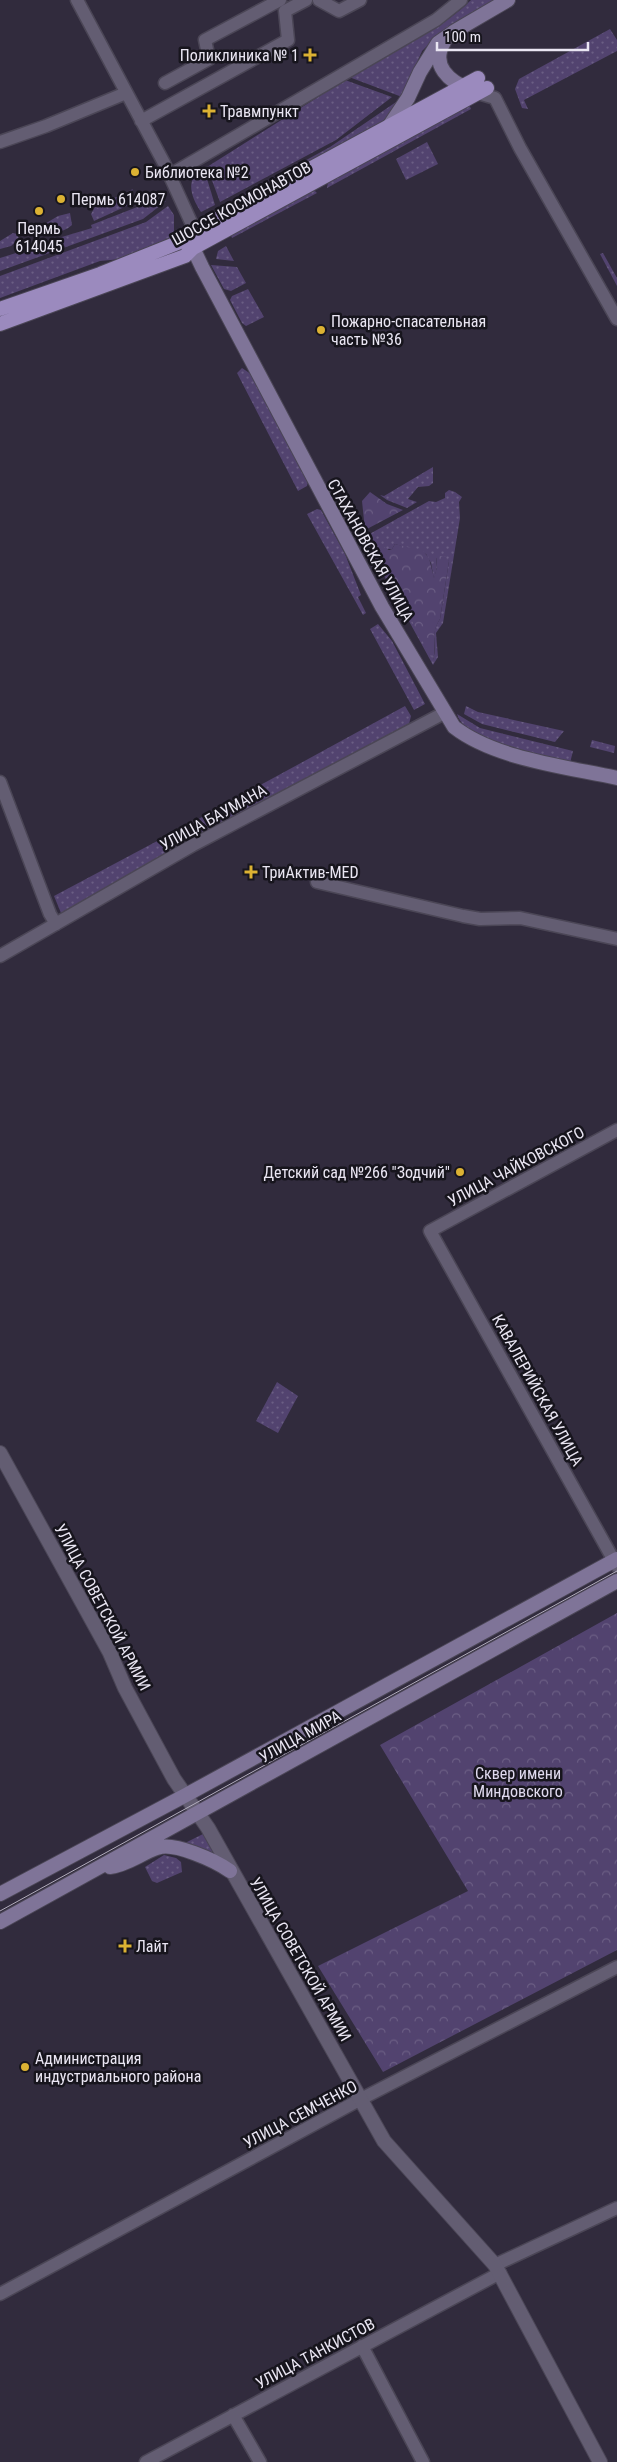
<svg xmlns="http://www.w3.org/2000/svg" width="617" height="2462" font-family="'Roboto Condensed',sans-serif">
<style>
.grass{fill:url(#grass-dots);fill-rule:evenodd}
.forest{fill:url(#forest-crowns)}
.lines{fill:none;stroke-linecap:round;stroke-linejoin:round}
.minor-casing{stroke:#4b4656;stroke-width:15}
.tertiary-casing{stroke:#4b4656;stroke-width:16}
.secondary-casing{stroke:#4b4656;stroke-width:16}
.primary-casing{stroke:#4b4656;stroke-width:16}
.minor{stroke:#635d72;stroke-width:12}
.tertiary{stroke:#635d72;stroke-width:14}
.secondary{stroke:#7f7498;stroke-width:14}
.primary{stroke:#9b8abe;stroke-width:14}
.tram{stroke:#b3aebd;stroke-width:1}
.poi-dot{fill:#dcb233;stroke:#17151d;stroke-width:2}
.labels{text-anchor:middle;stroke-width:5;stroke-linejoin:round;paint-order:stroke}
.poi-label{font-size:16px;fill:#eae6f3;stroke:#17151d;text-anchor:start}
.street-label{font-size:16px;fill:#eae6f3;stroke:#17151d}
.park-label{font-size:16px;fill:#e0daef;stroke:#17151d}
</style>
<defs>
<pattern id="grass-dots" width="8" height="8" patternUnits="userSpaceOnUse" patternTransform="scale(1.25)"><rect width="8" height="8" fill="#52436f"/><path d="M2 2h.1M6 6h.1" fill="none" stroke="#6b5e84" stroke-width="1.8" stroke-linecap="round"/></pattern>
<pattern id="forest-crowns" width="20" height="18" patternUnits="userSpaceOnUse" patternTransform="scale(1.25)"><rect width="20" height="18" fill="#52436f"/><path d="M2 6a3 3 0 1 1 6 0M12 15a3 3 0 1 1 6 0" fill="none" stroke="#6b5e84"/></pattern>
</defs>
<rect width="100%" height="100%" fill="#312b3d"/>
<path class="grass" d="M471,0h26l-64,40 -11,11 -20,46 -53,-20c35,-21 95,-49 122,-77z
M610,29l7,11v11l-93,49 4,9 -6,-1 -7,-19 4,-10z
M345,80l47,17 -56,43 -116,62 -13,-35z
M399,100l-15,23 -161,88 -2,-4 109,-60z
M469,104l2,5 -144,79 1,-6z
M427,142l11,22 -32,16 -10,-21z
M204,169l11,36 -14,7c-10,-15 -17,-34 3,-43z
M133,189l-4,9 2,6 -37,17 -3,-7 4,-7z
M314,190l3,3 -85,45 -2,-5z
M162,201h4l-23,18 -143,52v-13l16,-5 3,2 26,-9v-4l47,-14 -1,-3 54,-21 3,4z
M168,206l6,9v22l-53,22 -21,2 -100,37v-22l146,-54z
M70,213l2,12c-8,8 -24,10 -34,6v-3l20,-12z
M13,233l4,1 2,5 -8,7 -11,3v-8z
M226,246l8,15 -18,-2 2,-8z
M603,253l14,25v8l-17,-32z
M211,265l26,2 9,16 -15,8 -7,-2z
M248,289l16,28 -18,9 -4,-3 -12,-23 2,-4z
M242,368l9,6 57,108 -1,4 -9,5 -61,-118z
M433,467v16l-4,3 -11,1 -10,12 9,3 -10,6 -20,-8 -7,-5 4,1z
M449,490l6,2 7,5 -3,5 1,16 -17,105 -7,10 2,24 -5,8 -68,-124 1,-5 63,-35 7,1 9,-4v-5zM395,544l31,10 5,9 3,17 3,-13 -1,-9 3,-2 10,5 -9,58c-11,16 -2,24 -7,41l-49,-111h8z
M317,509l4,1 24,44 16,41 -3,2 8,16 -3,2 -56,-101z
M378,624l14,17 33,63 -11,6 -44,-81z
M405,706l6,10 -2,8 -205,111 -5,-1 -6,-12z
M466,706l12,6 86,19 -9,11 -73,-18 -18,-10z
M457,714l23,14 93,23 -3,12c-30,-8 -102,-16 -113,-49z
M592,740l23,6 -1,7 -24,-6z
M176,831l6,11 -3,6 -118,65 -7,-17z
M277,1382l21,14 -20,37 -22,-12z
M203,1834l14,26 -38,-14z
M164,1855l12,3 5,4 1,10 -25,11 -5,-2 -7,-14z"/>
<path class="forest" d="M370,492l17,12 16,6 -38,20 -3,-29z
M395,544l28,7 6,7 5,20 3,-11 -1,-11h9l4,5 -9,58c-10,15 -3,25 -7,42l-61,-116 10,1 7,4 3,-1z
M617,1613v337l-234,122 -65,-106 150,-75 -88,-146z"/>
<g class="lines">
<g class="minor-casing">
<path id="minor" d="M77,0l87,163 31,68
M319,0l20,11 21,-11
M165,83l44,-24 -4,-19 75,-40
M478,93l17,5 25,50 97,171
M141,121l147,-81 -3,-29 21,-11
M0,142l46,-16 80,-33
M170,175l266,-155 25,-20
M0,782l50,132 6,10
M317,882l146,34 17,3 40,-1 97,21
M0,956l193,-111 251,-132
M617,1130l-187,101 187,335
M495,2265l122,-57
M0,2294l361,-195 256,-132
M362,2346l61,116
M233,2415l27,47
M146,2462l354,-189"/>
</g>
<g class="tertiary-casing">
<path id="tertiary" d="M0,1453l110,200 15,35 49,91 34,49 176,313 111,124 105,197"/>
</g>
<g class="secondary-casing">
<path id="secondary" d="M444,42c-14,23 5,40 27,48
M390,125l18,-27 12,-26 18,-29 17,-12 53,-31
M195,236l-2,12 9,19 180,340 72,120c41,32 113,40 163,51
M110,1867c17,-2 30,-13 47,-19 16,-7 59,13 73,23
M0,1894l186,-99 431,-236
M0,1922l617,-341"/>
</g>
<g class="primary-casing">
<path id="primary" d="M0,309l100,-35 80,-32 15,-11 283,-153
M0,324l185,-68 8,-8 294,-160"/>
</g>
<use href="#minor" class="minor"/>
<use href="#tertiary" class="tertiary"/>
<use href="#secondary" class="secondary"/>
<use href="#primary" class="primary"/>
<path class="tram" d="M0,1911l617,-340"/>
</g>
<g class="poi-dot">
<path d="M307.5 47.5h5v5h5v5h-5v5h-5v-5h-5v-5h5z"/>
<path d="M206.5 103.5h5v5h5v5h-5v5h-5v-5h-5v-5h5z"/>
<circle cx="135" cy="172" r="5"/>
<circle cx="61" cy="199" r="5"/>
<circle cx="39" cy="211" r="5"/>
<circle cx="321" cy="330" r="5"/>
<path d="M248.5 864.5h5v5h5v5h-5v5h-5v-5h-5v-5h5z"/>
<circle cx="460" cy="1172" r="5"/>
<path d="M122.5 1938.5h5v5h5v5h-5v5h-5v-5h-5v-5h5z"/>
<circle cx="25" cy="2067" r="5"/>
</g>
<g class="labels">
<g class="poi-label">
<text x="299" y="61" text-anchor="end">Поликлиника № 1</text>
<text x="220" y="117">Травмпункт</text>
<text x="145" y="178">Библиотека №2</text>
<text x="71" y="205">Пермь 614087</text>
<text x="39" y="234" text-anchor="middle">Пермь<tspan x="39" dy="18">614045</tspan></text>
<text x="331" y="327">Пожарно-спасательная<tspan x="331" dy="18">часть №36</tspan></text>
<text x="262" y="878">ТриАктив-MED</text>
<text x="450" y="1178" text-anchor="end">Детский сад №266 "Зодчий"</text>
<text x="136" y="1952">Лайт</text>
<text x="35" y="2064">Администрация<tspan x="35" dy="18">индустриального района</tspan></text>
</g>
<g class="street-label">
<text transform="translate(241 203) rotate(-29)" y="6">ШОССЕ КОСМОНАВТОВ</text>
<text transform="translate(371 550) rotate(61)" y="6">СТАХАНОВСКАЯ УЛИЦА</text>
<text transform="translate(213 817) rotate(-29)" y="6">УЛИЦА БАУМАНА</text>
<text transform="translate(516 1166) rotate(-28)" y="6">УЛИЦА ЧАЙКОВСКОГО</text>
<text transform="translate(538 1390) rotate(61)" y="6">КАВАЛЕРИЙСКАЯ УЛИЦА</text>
<text transform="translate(103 1607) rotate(62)" y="6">УЛИЦА СОВЕТСКОЙ АРМИИ</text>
<text transform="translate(300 1736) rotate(-29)" y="6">УЛИЦА МИРА</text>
<text transform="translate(301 1959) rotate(60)" y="6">УЛИЦА СОВЕТСКОЙ АРМИИ</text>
<text transform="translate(300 2114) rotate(-28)" y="6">УЛИЦА СЕМЧЕНКО</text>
<text transform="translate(315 2353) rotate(-28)" y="6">УЛИЦА ТАНКИСТОВ</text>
</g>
<g class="park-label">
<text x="518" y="1779">Сквер имени<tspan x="518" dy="18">Миндовского</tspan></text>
</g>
</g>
<path d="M437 42v8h151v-8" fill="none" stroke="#eae6f3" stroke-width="2.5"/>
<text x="444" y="42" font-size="15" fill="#eae6f3" stroke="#17151d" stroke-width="4" paint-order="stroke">100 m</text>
</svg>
